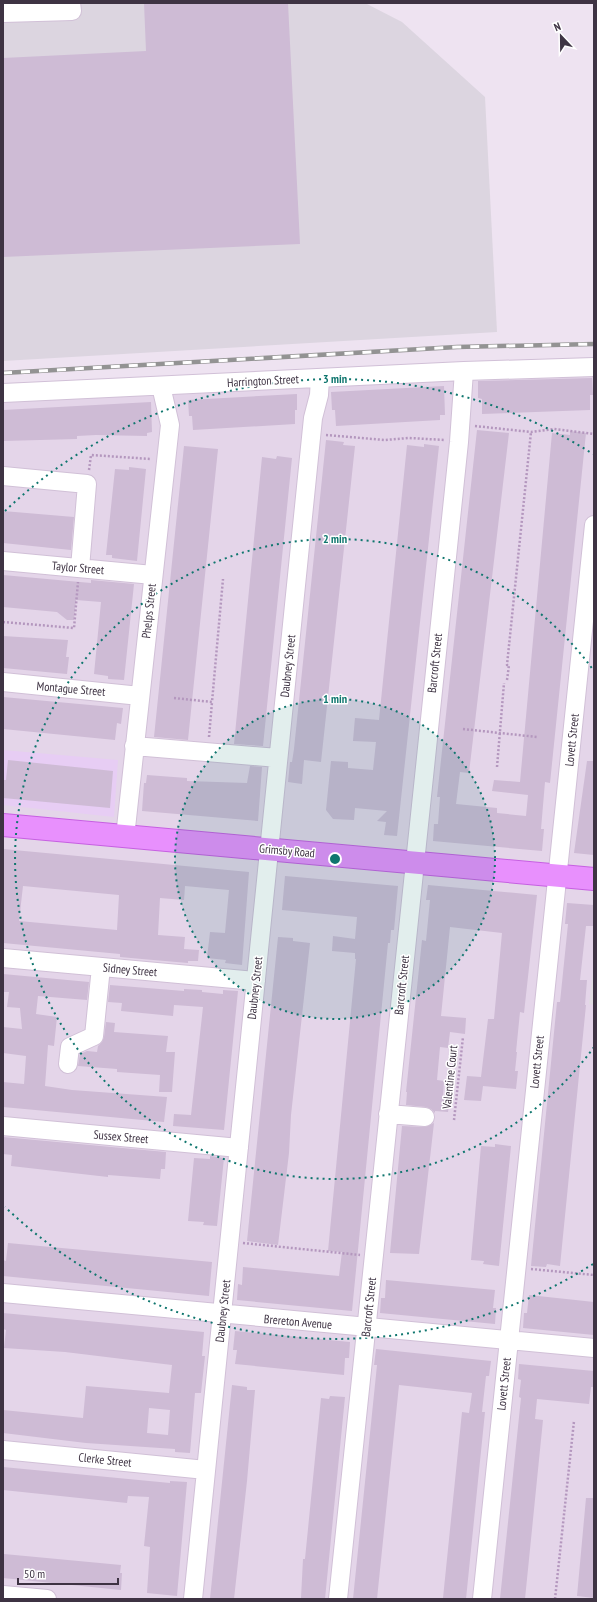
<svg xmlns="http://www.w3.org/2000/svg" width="597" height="1602" font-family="'PT Sans Narrow',sans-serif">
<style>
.residential{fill:#e4d5e9}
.commercial{fill:#e7cdf4}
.industrial{fill:#dcd5e0}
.parking{fill:#e0dbe1}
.building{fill:#cebbd5;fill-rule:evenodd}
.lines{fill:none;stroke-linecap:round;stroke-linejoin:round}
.minor-casing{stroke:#d1c0d7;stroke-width:20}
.major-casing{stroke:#c660e1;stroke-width:24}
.path{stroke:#b497be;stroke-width:2.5;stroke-dasharray:2 2;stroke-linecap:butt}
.minor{stroke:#fff;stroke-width:18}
.major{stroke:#e890fd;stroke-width:22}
.rail-casing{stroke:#939393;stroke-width:4.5}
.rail{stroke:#fff;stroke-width:3;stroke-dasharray:9;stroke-linecap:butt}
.ring{fill:none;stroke:#0f766e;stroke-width:2;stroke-dasharray:2 4}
.labels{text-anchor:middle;stroke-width:3;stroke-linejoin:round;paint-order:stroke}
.street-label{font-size:12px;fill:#3e3343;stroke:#fff}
.centre{fill:#0f766e;stroke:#fff;stroke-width:2}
.ring-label{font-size:12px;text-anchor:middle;font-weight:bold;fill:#0f766e;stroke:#fff;stroke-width:3;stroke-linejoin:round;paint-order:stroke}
</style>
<rect width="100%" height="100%" fill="#eee3f1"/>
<path class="residential" d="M594,367v1232h-591v-1200z"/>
<path class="commercial" d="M3,750l115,10 -4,57 -111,-12z"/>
<path class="industrial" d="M3,3h362l37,19 83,75 12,235 -494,29z"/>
<path class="parking" d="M594,963v42l-5,-1z"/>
<path class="building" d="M144,3h144l12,241 -297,13v-199l143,-7z
M592,378l1,17h-3v15l-108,4v-15l-4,-1v-17z
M444,386l1,29h-5v5l-104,6 -1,-16h-3l-1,-18z
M297,394v16h-2v14l-102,6 -1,-14h-3l-1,-16z
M151,402l1,30 -5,1v3l-51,-1 -19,1v3l-74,2v-31z
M477,430l32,3 -40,340 -9,-1 -4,32 41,4v5l29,3 2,-21 -36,-4 2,-11 26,2 32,-349 18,2v-4l16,2 -36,350 -5,-1 -4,47h3l-2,22 -109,-10 1,-17h4l2,-27h-3z
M326,440l18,2 -1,3 12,1 -34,316 -17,-2 -2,24 -14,-2 2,-20h2l2,-13z
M424,444l15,2 -42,390 -13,-1 2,-13 -9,-1 10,-10 -32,-3 -1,12 -21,-1 -7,-9 5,-49 17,1v6l25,2 3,-28 -23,-1 2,-23 24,2 28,-275 17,2z
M184,446l34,3 -30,291 -34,-3z
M277,456l15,2 -29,288 -29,-2 28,-287 14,2z
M129,467l17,2 -9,92 -25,-3v-3h-6l9,-86 14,1z
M3,511l71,6 -3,33 -68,-7z
M3,575l88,8v-3l43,4 -10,96 -16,-1v-3l-14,-2 7,-72 -25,-2 -2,20h-7l-10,-8 -54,-5z
M3,636l65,4 -2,17h3l-2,17 -64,-6z
M3,697l120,11 -2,16 -4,-1 -2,17 -112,-11z
M8,760l105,11 -3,37 -107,-10v-18h3z
M587,761h7v94l-20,-2z
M250,766l12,1 -4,54 -116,-10 2,-28h2l1,-8 40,3v3l60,2z
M3,849l246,23 -7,93 -17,-2 1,-3 -19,-2 3,-26 15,1 4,-43 -44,-4 -1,14 -24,-2 -2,37 27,2 -1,12 15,1 -1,11h-10v2l-46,-4 -22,-2v-3l-117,-11zM23,886l96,9 -2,35 -98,-9z
M285,876l113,10 -4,44h-3l-1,13h-2l-36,368 -115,-11 1,-16 4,1 1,-18 96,9 3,-24 -14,-1 28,-292h-1v-6l-23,-2 1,-15 22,3 2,-22 -75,-7z
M428,885l109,10 -13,118 -4,-1 -4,40h1l-2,19h3l-2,18 -33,-3 -2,15 -17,-1 3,-24 14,1 7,-58h6l8,-86 -52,-6 -9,89 25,2 -1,16 -15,-2 -2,16 -8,-1 -3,33 7,1 -1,15h7l-2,16 -13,-1v2l-4,-4 -5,-2 -20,-2 1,-13h-1l16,-152 4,1 4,-41h-4z
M567,903l27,2v21h-8l-6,54h7l-2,25h1l-26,261 -13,-2 -1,3 -15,-1 26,-264h3l8,-78h-3z
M278,937l15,1v3l17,2 -19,172 -2,38 -11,92 -31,-4z
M3,974l86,8 -2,18 -49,-4 -2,18 21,3 -3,29 -6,-1 -3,41 27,4 95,7 -3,25 -161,-15v-25l21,2 2,-28 -23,-3v-26l19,2 -2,-21 -13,-1 2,-15h-6z
M110,985l74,6v-2l18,1v2l21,2v-4l15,1 -14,139 -51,-4 1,-12 17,1 12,-108 -29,-2 -1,11 -52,-5 1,-8 -14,-1z
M106,1022l9,1 -1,9 54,4 -2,16h9l-3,40h-13l1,-17 -43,-3v-3l-39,-3 2,-12 7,-3 10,1 1,-6 4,-4 2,-5z
M434,1123l-15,131 -29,-1 12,-127 23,1z
M3,1137l163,15 -1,17h-4l-1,10 -52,-4v2l-97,-11 1,-11 -9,-1z
M495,1144l16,2 -12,120 -16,-2 1,-3 -13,-1 10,-114 14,1z
M210,1156l14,2 -7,68 -14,-1 1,-3 -16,-1 6,-63 16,1z
M8,1243l204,19 -3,34 -206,-20v-16l3,1z
M386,1280l109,10 -2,18h3l-1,16 -115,-11 1,-15h4z
M529,1295l65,7v33l-71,-7 1,-15h3z
M3,1313l201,19 -2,24h3l-4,37h-6l-5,60 -15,-1v-3l-89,-6 -83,-10v-23l80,8 3,-32 83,7 3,-28 -107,-13 -61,-4 2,-18 -3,-1zM149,1408l21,2 -2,25 -21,-2z
M235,1331l115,11 -1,16h-4l-1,17 -109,-11 2,-14h-4z
M376,1349l115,12 -2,15h-3l-4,36h3l-19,187 -23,-1 19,-186 7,1 3,-20 -73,-8 -22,214h-24l24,-234h-3z
M519,1364l75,7v16h-3l-2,17 -52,-5 -2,20 8,1 -18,179h-25l21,-201 -2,-1 2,-17 -3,-1z
M232,1385l15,2v3h8l-8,91 -13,118h-24z
M330,1396l15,1 -20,202 -24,-1 2,-39h2l16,-161 8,1z
M3,1467l167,16v-2l17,1 -10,114 -30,-3 3,-46 -6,-1 5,-49 -21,-1 -1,7 -124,-13z
M586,1498h8v100l-17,-2z
M4,1554l117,11 -1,8h2l-1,17 -118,-12z"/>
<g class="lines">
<g class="minor-casing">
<path id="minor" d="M3,13l69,-2 -1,-8
M3,393l461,-22 130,-4
M3,476l84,8 -7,84
M3,561l150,14
M3,682l137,14
M134,746l144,12
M125,837l45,-412 -9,-39
M3,958l253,23
M68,1064l2,-17 24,-11 7,-69
M388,1114l37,3
M3,1126l236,22
M3,1293l591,55
M3,1450l203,20
M3,1595l44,4
M193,1599l120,-1181 6,-23 1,-17
M338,1599l121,-1157 5,-71
M482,1599l112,-1074"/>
</g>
<g class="major-casing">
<path id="major" d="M3,825l591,54"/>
</g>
<path class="path" d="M475,426l56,6 23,-3 40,5
M326,435l59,5 24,-2 36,2
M89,470l2,-15 60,4
M3,622l71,6 4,-46
M507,680l2,-15h-2l24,-233
M174,698l38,4 11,-123
M463,729l74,8
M209,737l3,-35
M497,767l7,-84
M454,1120l9,-83
M243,1243l117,12
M531,1269l63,6
M555,1599l19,-178"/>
<use href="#minor" class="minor"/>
<use href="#major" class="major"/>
<g class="rail-casing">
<path id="rail" d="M3,373l454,-26 137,-3"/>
</g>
<use href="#rail" class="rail"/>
</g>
<circle cx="335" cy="859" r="160" fill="#0f766e" fill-opacity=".12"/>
<g class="ring">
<circle cx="335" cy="859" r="160"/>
<path d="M594 1047A320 320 0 1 1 594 671"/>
<path d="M593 1264A480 480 0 0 1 5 1207M5 511A480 480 0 0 1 593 454"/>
</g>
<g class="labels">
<g class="street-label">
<text transform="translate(263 381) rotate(-3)" y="4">Harrington Street</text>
<text transform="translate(78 568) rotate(5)" y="4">Taylor Street</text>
<text transform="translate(149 611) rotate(-84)" y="4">Phelps Street</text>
<text transform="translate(435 663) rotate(-84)" y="4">Barcroft Street</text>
<text transform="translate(288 666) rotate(-84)" y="4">Daubney Street</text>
<text transform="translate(71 689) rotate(5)" y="4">Montague Street</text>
<text transform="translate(572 740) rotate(-84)" y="4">Lovett Street</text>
<text transform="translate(287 851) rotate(5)" y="4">Grimsby Road</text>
<text transform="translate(130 970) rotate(5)" y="4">Sidney Street</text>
<text transform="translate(402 985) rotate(-84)" y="4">Barcroft Street</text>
<text transform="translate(255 988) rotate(-84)" y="4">Daubney Street</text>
<text transform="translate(537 1062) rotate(-84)" y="4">Lovett Street</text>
<text transform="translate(450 1077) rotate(-84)" y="4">Valentine Court</text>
<text transform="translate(121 1137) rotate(5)" y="4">Sussex Street</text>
<text transform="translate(369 1307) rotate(-84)" y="4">Barcroft Street</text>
<text transform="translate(223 1311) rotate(-84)" y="4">Daubney Street</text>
<text transform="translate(298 1322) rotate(5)" y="4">Brereton Avenue</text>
<text transform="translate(504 1384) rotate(-84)" y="4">Lovett Street</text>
<text transform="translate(105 1460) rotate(6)" y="4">Clerke Street</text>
</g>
</g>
<circle cx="335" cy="859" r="6" class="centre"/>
<g class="ring-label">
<text x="335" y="383">3 min</text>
<text x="335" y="543">2 min</text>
<text x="335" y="703">1 min</text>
</g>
<rect width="597" height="1602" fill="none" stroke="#3e3343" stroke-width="8"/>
<g transform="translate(561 36) rotate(338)" stroke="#ffffff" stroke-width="3" paint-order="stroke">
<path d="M0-3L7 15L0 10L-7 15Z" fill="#3e3343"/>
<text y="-6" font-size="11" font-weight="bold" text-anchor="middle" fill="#3e3343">N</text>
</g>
<path d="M18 1578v6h100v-6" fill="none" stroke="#3e3343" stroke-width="2"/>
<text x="24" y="1578" font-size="12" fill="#3e3343" stroke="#ffffff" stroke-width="3" paint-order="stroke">50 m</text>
</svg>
